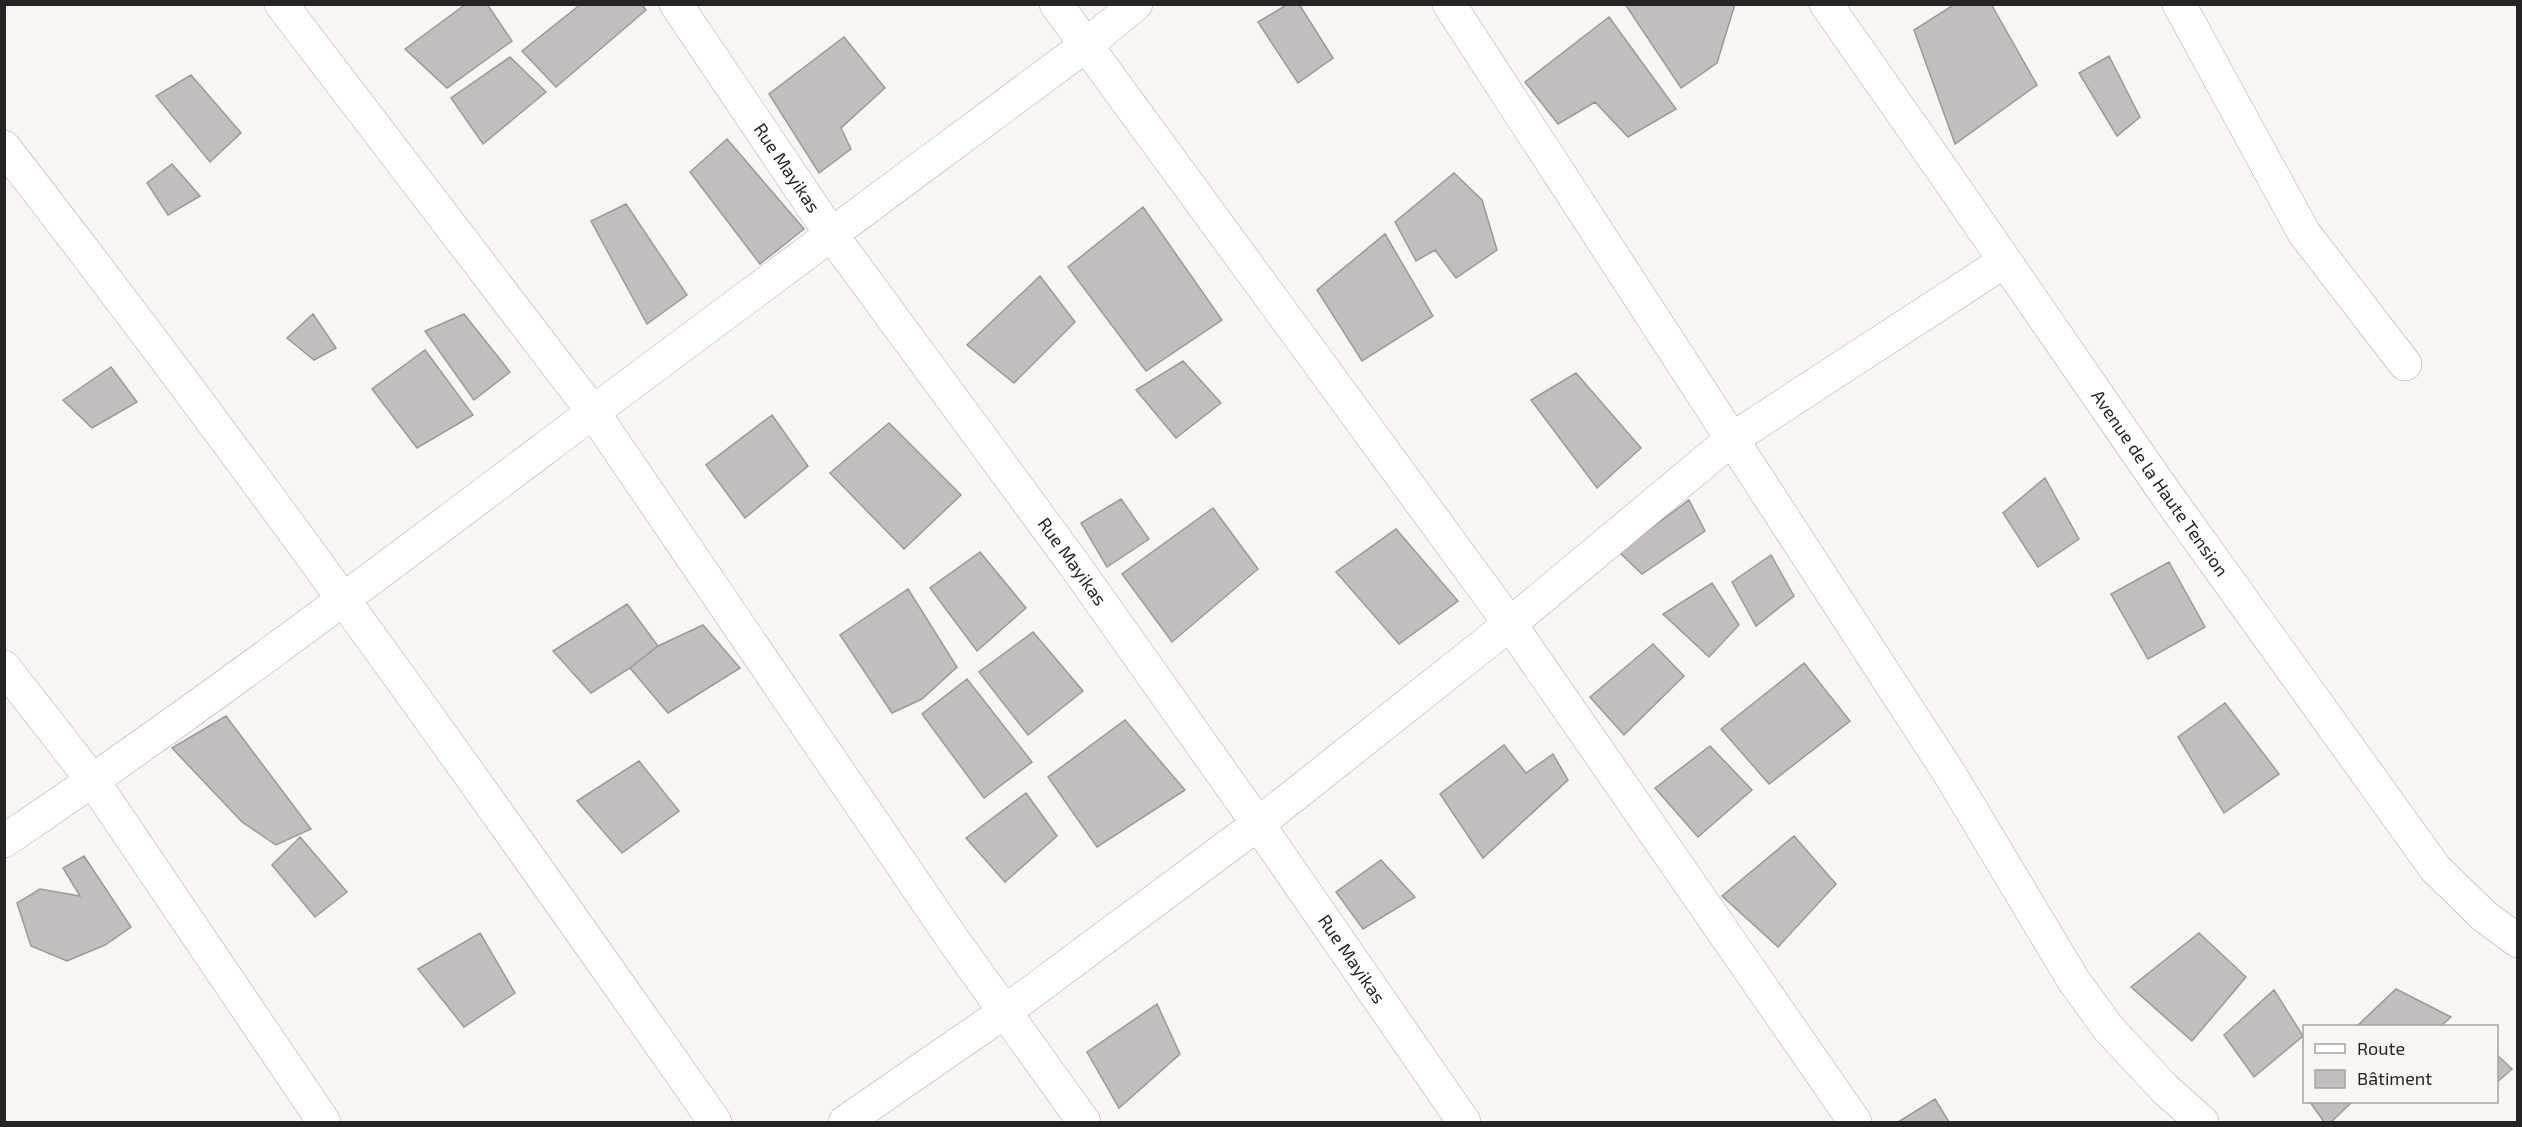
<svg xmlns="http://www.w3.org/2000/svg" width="2522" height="1127" font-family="'Exo 2',sans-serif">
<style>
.building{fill:#c3bebd;stroke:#9d9897;stroke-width:1.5}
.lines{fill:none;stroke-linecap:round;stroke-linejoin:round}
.minor-casing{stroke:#ada9a8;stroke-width:34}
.minor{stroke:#fff;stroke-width:33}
.labels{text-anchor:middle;stroke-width:6;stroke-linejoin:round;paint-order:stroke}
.street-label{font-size:18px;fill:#262424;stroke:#faf5f3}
</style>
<rect width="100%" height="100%" fill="#faf5f3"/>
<path class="building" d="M466,4h21l25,37 -65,47 -42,-39z
M581,4h60l5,6 -90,77 -34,-36z
M1288,4h11l34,54 -35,25 -40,-61z
M1625,4h110l-18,59 -36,25z
M1955,4h36l46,81 -82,59 -41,-114z
M1609,17l67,92 -48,28 -33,-35 -37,22 -33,-42z
M844,37l41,51 -44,40 10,21 -32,24 -50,-79z
M2109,56l31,61 -23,19 -38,-63z
M510,57l36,35 -63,52 -32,-46z
M191,75l50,58 -31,29 -54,-66z
M727,139l77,90 -44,35 -70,-92z
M172,164l28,32 -32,19 -21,-32z
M1454,173l28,27 15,50 -41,28 -21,-28 -19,11 -21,-39z
M626,204l61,91 -40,29 -56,-103z
M1143,207l79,113 -76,51 -78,-104z
M1385,234l48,82 -71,45 -45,-71z
M1040,276l35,46 -61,61 -47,-38z
M313,314l23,34 -22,12 -27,-22z
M464,314l46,58 -36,28 -49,-69z
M425,350l48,65 -56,33 -45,-59z
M1183,361l38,42 -45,35 -40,-48z
M111,367l26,35 -45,26 -29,-28z
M1576,373l65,75 -44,40 -66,-88z
M772,415l36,51 -63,52 -39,-53z
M889,423l72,72 -57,54 -74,-76z
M2045,478l34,61 -41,28 -35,-54z
M1121,499l28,40 -42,28 -26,-44z
M1689,500l16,31 -63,43 -23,-22z
M1213,508l45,61 -86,73 -50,-68z
M1396,529l62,72 -59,43 -63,-72z
M980,552l46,56 -49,43 -47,-63z
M1771,555l23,41 -38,30 -24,-44z
M2169,562l36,65 -57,32 -37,-65z
M1712,583l27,42 -30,32 -46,-43z
M908,589l49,78 -35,32 -30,14 -52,-78z
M627,604l31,42 -28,22 -39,25 -38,-42z
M703,625l37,43 -72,45 -38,-45 28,-22z
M1033,632l50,59 -55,44 -49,-63z
M1653,644l31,32 -60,59 -34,-38z
M1804,663l46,58 -81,63 -48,-55z
M967,679l65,83 -48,36 -62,-84z
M2225,703l54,71 -55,39 -46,-76z
M226,716l85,113 -35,16 -34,-23 -70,-74z
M1125,720l60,70 -88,57 -49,-70z
M1504,745l22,28 27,-19 15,26 -85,78 -43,-64z
M1710,746l42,44 -54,47 -43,-49z
M639,761l40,50 -57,42 -45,-52z
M1026,793l31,43 -52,46 -39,-44z
M1794,836l42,48 -58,63 -56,-51z
M300,837l47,55 -32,25 -43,-52z
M84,856l47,71 -26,18 -38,16 -36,-15 -14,-43 23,-14 40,7 -17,-28z
M1381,860l34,37 -52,32 -27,-37z
M480,933l35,60 -51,34 -46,-58z
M2199,933l47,44 -54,64 -61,-54z
M2396,989l55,28 -10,9h-84z
M2274,990l29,46 -49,41 -30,-42z
M1157,1004l23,50 -61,54 -32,-56z
M2496,1054l16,15 -16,14z
M1935,1099l14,23h-51z
M2310,1102h42l-21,20h-7z"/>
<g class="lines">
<g class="minor-casing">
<g id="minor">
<path d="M281,4l312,408 361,529 130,181"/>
<path id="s1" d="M676,4l155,230 245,333 182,257 206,298"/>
<path d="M1056,4l454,620 345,498"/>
<path d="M1449,4l502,772 123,205 35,48 56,60 37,33"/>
<path id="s2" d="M1826,4l119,170 216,313 274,381 48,47 35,26"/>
<path d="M2179,4l125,229 101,131"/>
<path d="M4,147c247,318 481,646 711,975"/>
<path d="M4,667l89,114 231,341"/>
<path d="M4,841c202,-136 395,-283 589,-429 163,-123 328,-244 492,-366l51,-42"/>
<path d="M845,1122l161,-111 252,-187 252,-200 222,-185 273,-178"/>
</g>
</g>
<use href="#minor" class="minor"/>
</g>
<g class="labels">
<g class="street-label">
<text dy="6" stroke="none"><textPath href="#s1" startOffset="198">Rue Mayikas</textPath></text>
<text dy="6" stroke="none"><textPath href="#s2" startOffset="584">Avenue de la Haute Tension</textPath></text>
<text dy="6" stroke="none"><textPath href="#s1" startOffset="684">Rue Mayikas</textPath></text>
<text dy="6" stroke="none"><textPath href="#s1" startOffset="1170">Rue Mayikas</textPath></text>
</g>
</g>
<rect width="2522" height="1127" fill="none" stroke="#262424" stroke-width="12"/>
<rect x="2303" y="1025" width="195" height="78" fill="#faf5f3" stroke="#a5a1a0" stroke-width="1.5"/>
<rect x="2315" y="1044" width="30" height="9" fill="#ffffff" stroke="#a5a1a0" stroke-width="1.5"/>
<text x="2357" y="1055" font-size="18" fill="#262424">Route</text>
<rect x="2315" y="1070" width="30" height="18" fill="#c3bebd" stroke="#a5a1a0" stroke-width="1.5"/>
<text x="2357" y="1085" font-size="18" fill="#262424">Bâtiment</text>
</svg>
